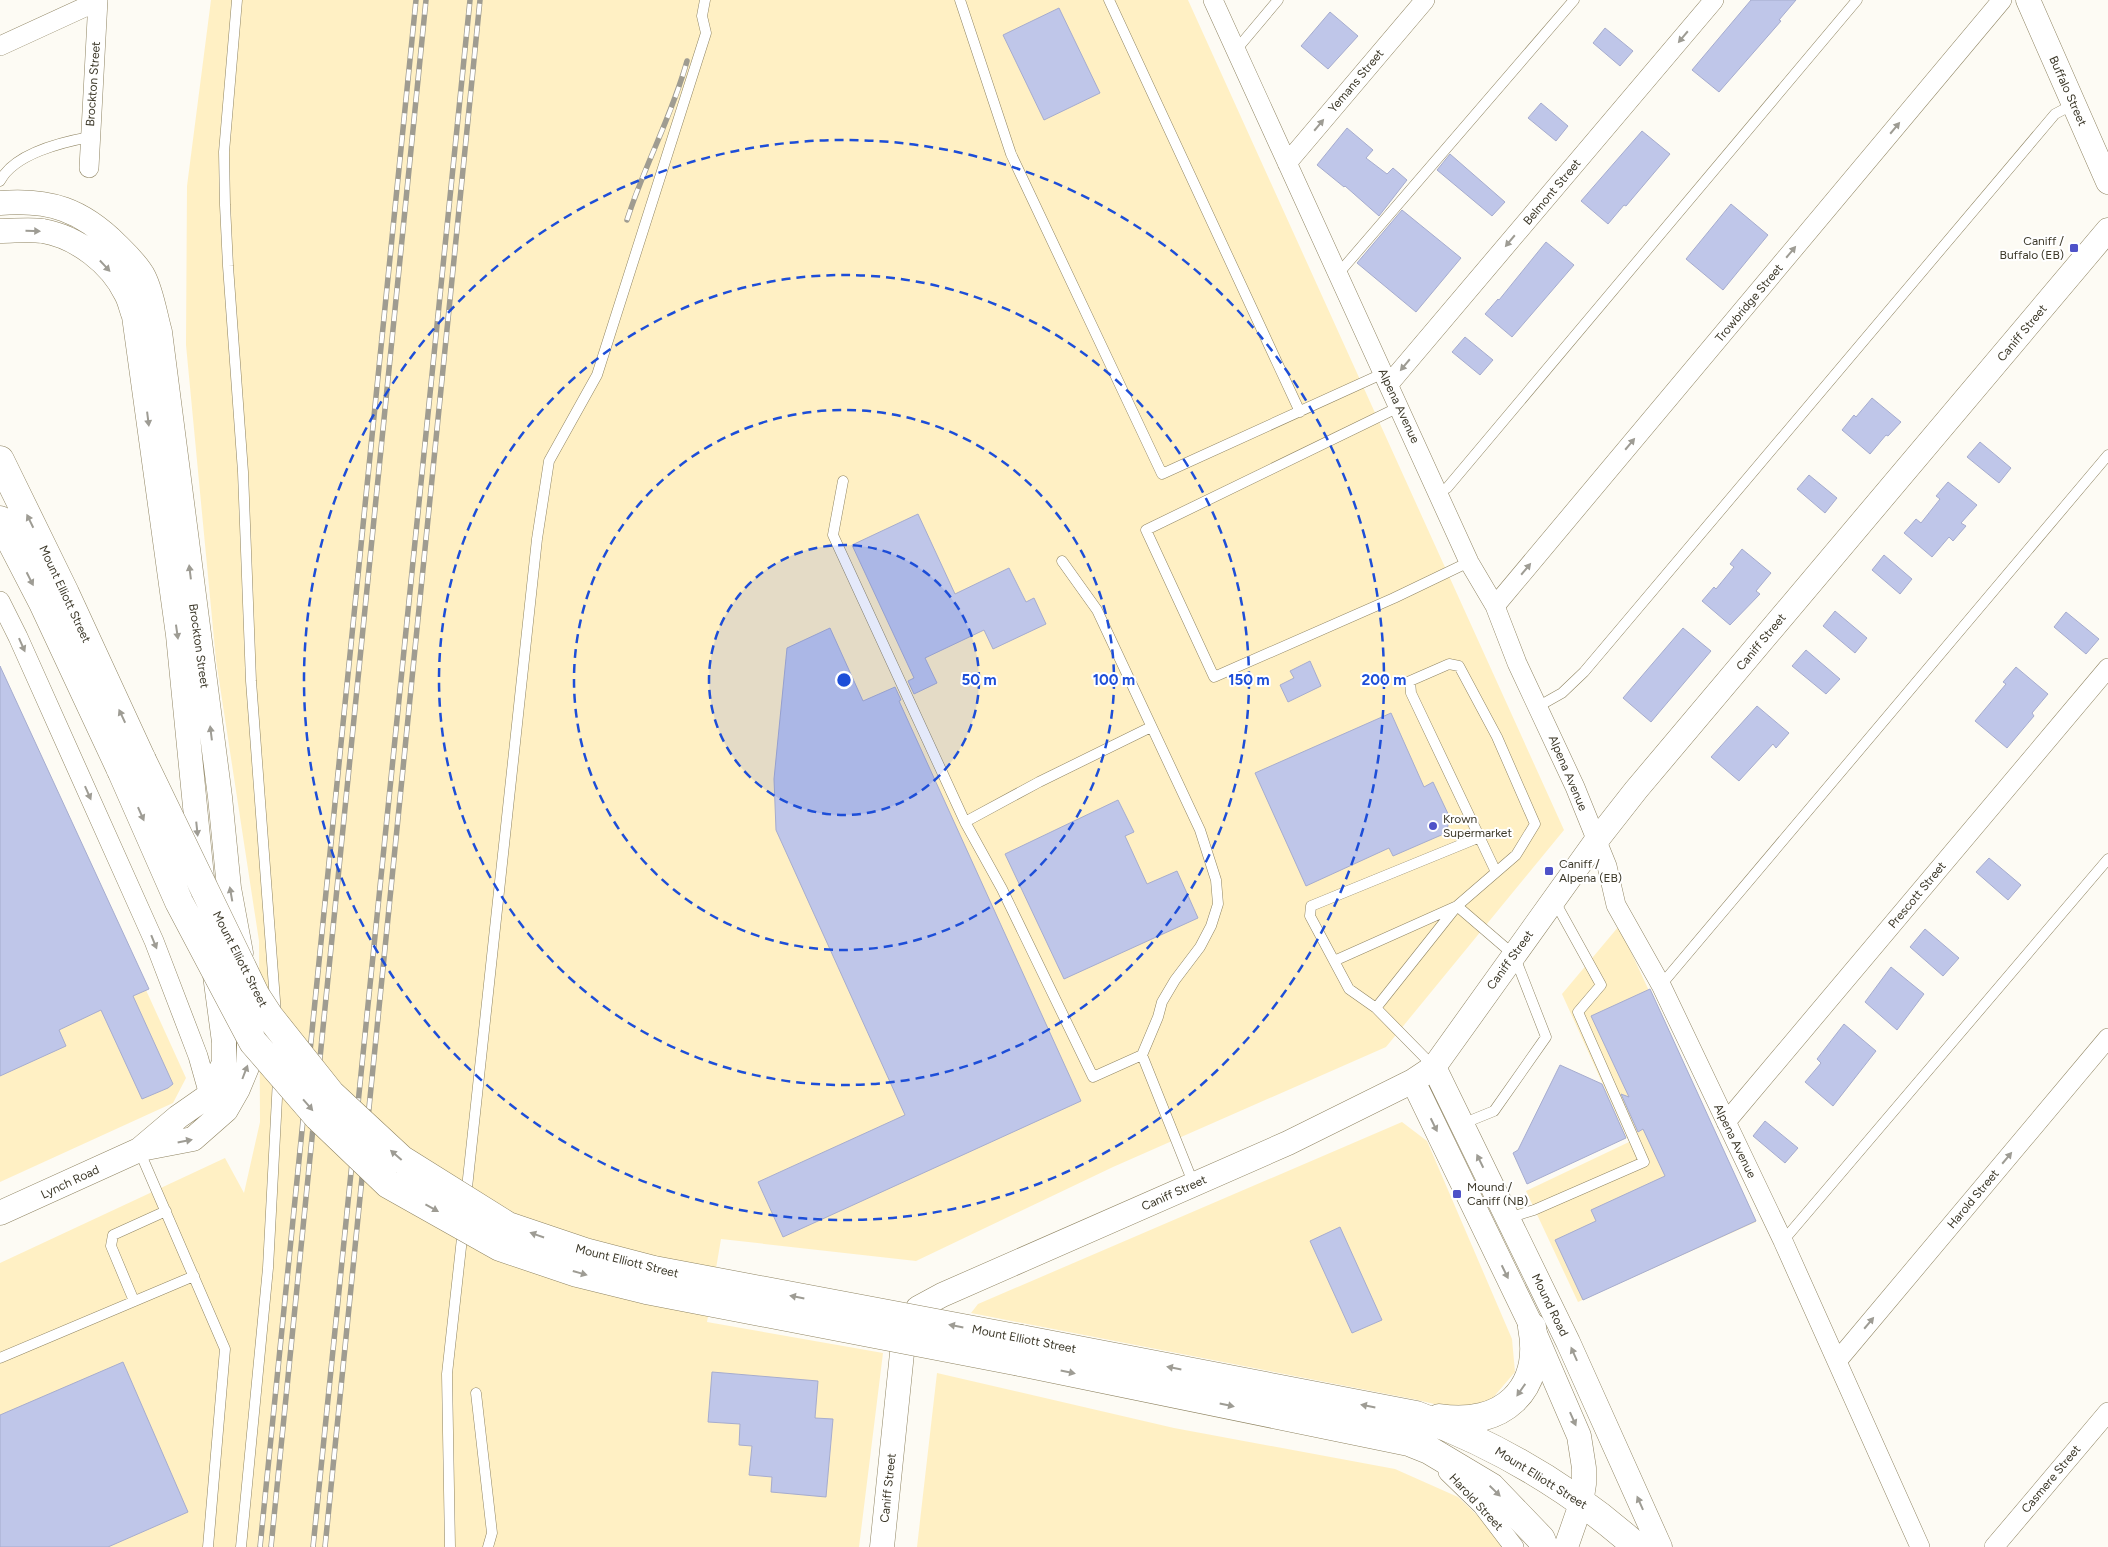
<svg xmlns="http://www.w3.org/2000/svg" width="2108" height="1547" font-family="Figtree,sans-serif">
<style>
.built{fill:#fff0c4}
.building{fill:#bfc6e9;stroke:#a6acce}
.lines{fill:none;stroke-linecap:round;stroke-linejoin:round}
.service-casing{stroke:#8f8462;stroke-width:11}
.minor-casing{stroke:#8f8462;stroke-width:20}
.tertiary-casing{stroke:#8f8462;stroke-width:25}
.secondary-casing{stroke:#8f8462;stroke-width:29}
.service{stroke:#fff;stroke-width:10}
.minor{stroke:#fff;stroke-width:19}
.tertiary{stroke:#fff;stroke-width:24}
.secondary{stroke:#fff;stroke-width:28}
.rail-casing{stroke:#9f9c91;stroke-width:5.5}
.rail{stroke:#fff;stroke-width:4;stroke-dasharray:11;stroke-linecap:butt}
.secondary-bridge-casing{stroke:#8f8462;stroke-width:29;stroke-linecap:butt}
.secondary-bridge{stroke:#fff;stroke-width:28}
.oneway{fill:#9e9c94}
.ring{fill:none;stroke:#1d4ed8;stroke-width:2.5;stroke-dasharray:9 6}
.poi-dot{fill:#4e52c8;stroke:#fff;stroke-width:2}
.labels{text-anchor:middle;stroke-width:4;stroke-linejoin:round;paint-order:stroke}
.street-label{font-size:12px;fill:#3c3829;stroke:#fff}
.poi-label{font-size:12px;fill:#3c3829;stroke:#fff;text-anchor:start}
.centre{fill:#1d4ed8;stroke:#fff;stroke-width:2.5}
.ring-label{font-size:15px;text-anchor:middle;font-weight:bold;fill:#1d4ed8;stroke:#fff;stroke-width:4;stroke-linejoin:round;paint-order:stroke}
</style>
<rect width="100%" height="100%" fill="#fdfbf4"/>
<path class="built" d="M211,0h977l376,830 -178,217 -273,120 -197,94 -195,-22 -14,83 176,31 -24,194h-859v-284l225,-105 19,35 16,-71 -1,-181 -43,-281 -30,-315 1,-159z
M0,669l186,409 -13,25 -173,79z
M1619,926l137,296 -178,80 -52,-111 103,-49 -67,-148z
M1402,1122l25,19 85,198 3,33 -24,28 -18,7h-26l-34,-8 -442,-86 7,-9z
M937,1373l237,55 221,41 63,28 41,39 5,11h-587z"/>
<path class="building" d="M1751,0h45l-17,20 2,1 -62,71 -27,-22z
M1059,8l41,85 -56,27 -41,-85z
M1330,12l28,24 -30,33 -27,-23z
M1605,28l28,23 -13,15 -27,-23z
M1541,103l27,23 -12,15 -28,-23z
M1347,128l26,22 -7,8 21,16 6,-6 14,12 -28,36 -34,-30 -1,1 -27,-22z
M1642,131l28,23 -44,52 -2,-1 -16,19 -27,-23z
M1450,154l55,48 -13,14 -55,-46z
M1731,204l37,31 -45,55 -37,-31z
M1402,210l59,48 -45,54 -59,-49z
M1546,242l28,23 -62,72 -27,-23 13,-15 1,1z
M1465,337l28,23 -13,15 -28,-23z
M1872,398l29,24 -13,14 -2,-1 -16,19 -28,-24 12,-15 2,2z
M1980,442l31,26 -12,15 -32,-26z
M1809,475l28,23 -12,15 -28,-24z
M1948,482l29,23 -16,18 5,3 -13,15 -4,-4 -17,20 -28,-24 12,-14 5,4 19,-24 -4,-3z
M918,514l37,80 54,-26 17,34 8,-4 12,26 -53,25 -9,-19 -59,28 12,25 -23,11 -6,-13 6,-3 -62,-133z
M1742,549l29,24 -15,18 4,3 -30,31 -28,-24 12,-14 2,2 18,-22 -4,-3z
M1884,555l28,24 -12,15 -28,-24z
M1835,611l32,27 -12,15 -32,-27z
M2066,612l33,27 -13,15 -32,-27z
M830,628l33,73 32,-14 6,13 -2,1 182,400 -298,136 -25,-55 147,-67 -129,-285 -2,-51 13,-131z
M1683,628l28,23 -60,71 -28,-24z
M1806,650l34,29 -14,15 -34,-28z
M1310,661l11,25 -33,16 -8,-17 14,-7 -4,-7z
M0,666l149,323 -16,7 40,88 -5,4 -26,11 -41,-89 -42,20 7,16 -66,30z
M2016,667l32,27 -16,19 2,3 -27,32 -32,-27 31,-37 -3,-2z
M1757,706l32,27 -13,15 -3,-4 -34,37 -28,-24z
M1391,713l33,74 9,-5 17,36 -4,15 -53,23 -4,-8 -83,38 -51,-113z
M1118,800l16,32 -9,4 22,48 30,-13 21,47 -134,61 -59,-125z
M1989,858l32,27 -13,15 -32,-28z
M1925,929l34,29 -16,18 -33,-29z
M1891,967l33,27 -27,36 -32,-28z
M1650,989l106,232 -173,79 -28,-60 41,-19 -5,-11 74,-34 -22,-47 -5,3 -17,-38 8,3 -38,-81z
M1844,1024l32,27 -43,55 -28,-24 16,-19 -4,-4z
M1560,1065l42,19 24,54 -99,46 -14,-31 5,-3z
M1765,1121l33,27 -13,15 -32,-27z
M1340,1227l42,93 -30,13 -42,-92z
M123,1362l65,150 -80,35h-108v-132z
M712,1372l106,9 -3,37 18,1 -7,78 -55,-5 1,-15 -23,-2 3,-29 -13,-1 1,-21 -32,-2z"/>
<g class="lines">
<g class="service-casing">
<path id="service" d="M237,0l-13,152 1,53 3,61 15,206 8,209 25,333
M960,0l51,154 151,320 222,-101
M1109,0l191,412
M1236,50l42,-50
M0,181c14,-27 62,-39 90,-44
M1338,274l236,-274
M1399,407l-253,123 68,147 180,-79 75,-36
M843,481l-10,54 132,287 37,67 91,188 49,-22 52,130
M1438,492l9,-4 410,-488
M1062,561l35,49 103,220 16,50 2,24 -7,22 -11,21 -25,33 -13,22 -4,15 -16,38
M1539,706l23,-13 22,-21 471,-558 19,-10
M965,822l74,-40 112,-55
M1334,961l123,-55 59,-51 19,-31 -38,-87 -38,-71 -10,-2 -39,17 1,12 85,179
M1661,985l447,-530
M1376,1008l-27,-19 -39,-73 1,-10 169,-69
M1434,1067l-58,-59 81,-102 57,49 32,82 -52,74 -32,13
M139,1150l86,199 -17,198
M466,1197l71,-658 12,-78 48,-86 109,-342 -4,-17 3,-16
M1508,1218l26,-8 110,-48 -66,-150 23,-27 -47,-85
M1783,1241l325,-382
M134,1301l-23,-55 2,-11 53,-24
M0,1358l194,-82
M476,1393l16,140 -4,14
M241,1547l27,-279 10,-189
M450,1547l-3,-173 16,-145"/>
</g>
<g class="minor-casing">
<path id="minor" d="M1213,0l256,562 26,44 22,57 58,124 32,79 9,39 45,80 122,256 137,306
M0,46l98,-45
M1287,163l138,-163
M89,168l9,-168
M1389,384l325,-384
M0,601l18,36 136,304 44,115 13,46
M1495,606l507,-606
M1726,1122l382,-454
M1838,1360l270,-322
M1448,1472l34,33 32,42
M1994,1547l114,-135"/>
</g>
<g class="tertiary-casing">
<path id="tertiary" d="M2028,0l80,182
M0,203c50,-4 82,7 117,42 9,9 21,20 27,32 8,16 11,37 16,55l60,465 9,91 12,65
M0,231c14,0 29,-2 43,0 34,6 68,32 83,63 4,7 5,15 8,22l44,319 24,242
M1434,1067l134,275 92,205
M1413,1081l119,246 47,109 5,32v16l-3,20 -15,43
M141,1149l52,-10 33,-29 12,-21 10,-24 2,-39
M0,1213l139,-63 39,-33 30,-21 16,-33v-21l-9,-67
M882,1547l20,-194 3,-15 13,-30 24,-13 346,-152 125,-62 21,-14 162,-226 40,-51 472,-560"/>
</g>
<g class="secondary-casing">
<path id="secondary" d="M0,460l65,133 77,167
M0,520l43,83 78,167
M1021,1339l395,76c81,30 156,74 221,132
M1020,1362l389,80 20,8 62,37 50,52 3,8
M1439,1418c63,10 105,-28 93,-91"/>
</g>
<use href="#service" class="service"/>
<use href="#minor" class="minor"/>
<use href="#tertiary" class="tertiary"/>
<use href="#secondary" class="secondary"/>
<g class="rail-casing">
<path id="rail" d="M627,220c17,-54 45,-104 60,-159
M260,1547l156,-1547
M271,1547l155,-1547
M313,1547l157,-1547
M325,1547l155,-1547"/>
</g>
<use href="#rail" class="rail"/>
<g class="secondary-bridge-casing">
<path id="secondary-bridge" d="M142,760l114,236 13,20 62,78 70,65 107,67 77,26 69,18 367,69
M121,770l58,132 74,140 65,75 70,67 112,63 77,26 69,17 374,72"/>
</g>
<use href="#secondary-bridge" class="secondary-bridge"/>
</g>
<defs><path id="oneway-solid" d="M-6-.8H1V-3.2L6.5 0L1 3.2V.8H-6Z" transform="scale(1.25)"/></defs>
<g class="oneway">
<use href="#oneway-solid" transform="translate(1683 37) rotate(130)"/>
<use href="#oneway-solid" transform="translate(1319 125) rotate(-50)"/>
<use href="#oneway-solid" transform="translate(1895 128) rotate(-50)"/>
<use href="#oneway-solid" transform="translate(33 231) rotate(1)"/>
<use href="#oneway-solid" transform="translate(1510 241) rotate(130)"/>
<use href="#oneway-solid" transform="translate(1791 252) rotate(-50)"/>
<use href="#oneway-solid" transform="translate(105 266) rotate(47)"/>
<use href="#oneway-solid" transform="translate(1405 365) rotate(130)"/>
<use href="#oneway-solid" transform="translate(148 419) rotate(83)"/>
<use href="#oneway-solid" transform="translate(1630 444) rotate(-50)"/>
<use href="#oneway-solid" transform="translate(30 521) rotate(-116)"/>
<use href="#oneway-solid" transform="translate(1526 569) rotate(-50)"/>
<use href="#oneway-solid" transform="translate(190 572) rotate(-97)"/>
<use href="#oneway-solid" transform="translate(30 579) rotate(63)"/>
<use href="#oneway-solid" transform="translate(177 632) rotate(82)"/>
<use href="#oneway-solid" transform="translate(22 645) rotate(66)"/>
<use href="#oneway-solid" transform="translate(122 716) rotate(-115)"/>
<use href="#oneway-solid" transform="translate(211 733) rotate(-97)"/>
<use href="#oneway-solid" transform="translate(88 793) rotate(66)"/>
<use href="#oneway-solid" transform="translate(141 814) rotate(66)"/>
<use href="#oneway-solid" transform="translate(197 829) rotate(84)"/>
<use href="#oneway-solid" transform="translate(231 894) rotate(-100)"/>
<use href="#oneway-solid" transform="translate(154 942) rotate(68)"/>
<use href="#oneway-solid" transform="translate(245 1072) rotate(-69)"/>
<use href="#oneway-solid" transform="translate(308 1105) rotate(49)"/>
<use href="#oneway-solid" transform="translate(1434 1125) rotate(64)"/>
<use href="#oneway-solid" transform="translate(185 1141) rotate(-11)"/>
<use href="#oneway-solid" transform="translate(396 1155) rotate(-139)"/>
<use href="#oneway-solid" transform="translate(2007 1158) rotate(-50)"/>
<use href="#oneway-solid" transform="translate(1480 1161) rotate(-116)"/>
<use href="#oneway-solid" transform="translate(432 1208) rotate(29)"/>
<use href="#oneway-solid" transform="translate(537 1235) rotate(-161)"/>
<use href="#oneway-solid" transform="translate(1505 1272) rotate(64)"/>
<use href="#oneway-solid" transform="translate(580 1273) rotate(16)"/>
<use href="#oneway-solid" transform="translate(797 1297) rotate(-169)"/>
<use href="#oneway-solid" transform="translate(1869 1323) rotate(-50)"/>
<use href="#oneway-solid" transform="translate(956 1326) rotate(-169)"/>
<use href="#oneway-solid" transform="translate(1574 1354) rotate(-114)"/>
<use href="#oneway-solid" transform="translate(1174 1368) rotate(-169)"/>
<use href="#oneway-solid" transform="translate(1068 1372) rotate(12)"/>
<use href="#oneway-solid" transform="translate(1521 1390) rotate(125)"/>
<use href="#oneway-solid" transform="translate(1227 1405) rotate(12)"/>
<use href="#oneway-solid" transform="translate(1368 1406) rotate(-169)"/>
<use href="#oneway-solid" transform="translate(1573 1419) rotate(66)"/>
<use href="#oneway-solid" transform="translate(1495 1491) rotate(44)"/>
<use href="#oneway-solid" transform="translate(1640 1503) rotate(-114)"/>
</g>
<circle cx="844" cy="680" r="135" fill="#1d4ed8" fill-opacity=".12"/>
<g class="ring">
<circle cx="844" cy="680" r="135"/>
<circle cx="844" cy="680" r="270"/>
<circle cx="844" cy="680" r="405"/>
<circle cx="844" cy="680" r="540"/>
</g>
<g class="poi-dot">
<rect x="2069" y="243" width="10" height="10" rx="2.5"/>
<circle cx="1433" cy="826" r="5"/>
<rect x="1544" y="866" width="10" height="10" rx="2.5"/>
<rect x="1452" y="1189" width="10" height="10" rx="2.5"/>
</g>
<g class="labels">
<g class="street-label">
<text transform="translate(1356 81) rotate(-50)" y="4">Yemans Street</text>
<text transform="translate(93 84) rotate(-86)" y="4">Brockton Street</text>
<text transform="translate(2068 91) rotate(66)" y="4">Buffalo Street</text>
<text transform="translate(1552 192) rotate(-50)" y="4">Belmont Street</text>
<text transform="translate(1749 303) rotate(-50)" y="4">Trowbridge Street</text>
<text transform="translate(2022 333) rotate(-50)" y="4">Caniff Street</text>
<text transform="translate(1399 406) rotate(65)" y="4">Alpena Avenue</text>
<text transform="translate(65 594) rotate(65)" y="4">Mount Elliott Street</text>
<text transform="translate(1761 642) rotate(-50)" y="4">Caniff Street</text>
<text transform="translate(199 646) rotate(82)" y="4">Brockton Street</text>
<text transform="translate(1568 773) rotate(67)" y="4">Alpena Avenue</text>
<text transform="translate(1917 895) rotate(-50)" y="4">Prescott Street</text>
<text transform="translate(240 959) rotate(63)" y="4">Mount Elliott Street</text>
<text transform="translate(1510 960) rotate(-54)" y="4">Caniff Street</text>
<text transform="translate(1735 1141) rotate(64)" y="4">Alpena Avenue</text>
<text transform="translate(70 1182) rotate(-25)" y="4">Lynch Road</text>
<text transform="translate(1174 1193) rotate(-24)" y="4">Caniff Street</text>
<text transform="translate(1973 1199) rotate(-50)" y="4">Harold Street</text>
<text transform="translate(627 1261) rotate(14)" y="4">Mount Elliott Street</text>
<text transform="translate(1550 1305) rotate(64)" y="4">Mound Road</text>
<text transform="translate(1024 1339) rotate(11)" y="4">Mount Elliott Street</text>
<text transform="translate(1541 1478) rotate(32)" y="4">Mount Elliott Street</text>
<text transform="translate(2051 1479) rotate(-50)" y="4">Casmere Street</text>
<text transform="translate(888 1488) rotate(-84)" y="4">Caniff Street</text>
<text transform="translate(1476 1502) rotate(47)" y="4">Harold Street</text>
</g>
<g class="poi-label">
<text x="2064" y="245" text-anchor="end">Caniff /<tspan x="2064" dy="14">Buffalo (EB)</tspan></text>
<text x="1443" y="823">Krown<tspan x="1443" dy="14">Supermarket</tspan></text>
<text x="1559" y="868">Caniff /<tspan x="1559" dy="14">Alpena (EB)</tspan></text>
<text x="1467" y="1191">Mound /<tspan x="1467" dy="14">Caniff (NB)</tspan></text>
</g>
</g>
<circle cx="844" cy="680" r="8" class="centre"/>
<g class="ring-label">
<text x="979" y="685">50 m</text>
<text x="1114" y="685">100 m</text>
<text x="1249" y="685">150 m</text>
<text x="1384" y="685">200 m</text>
</g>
</svg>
